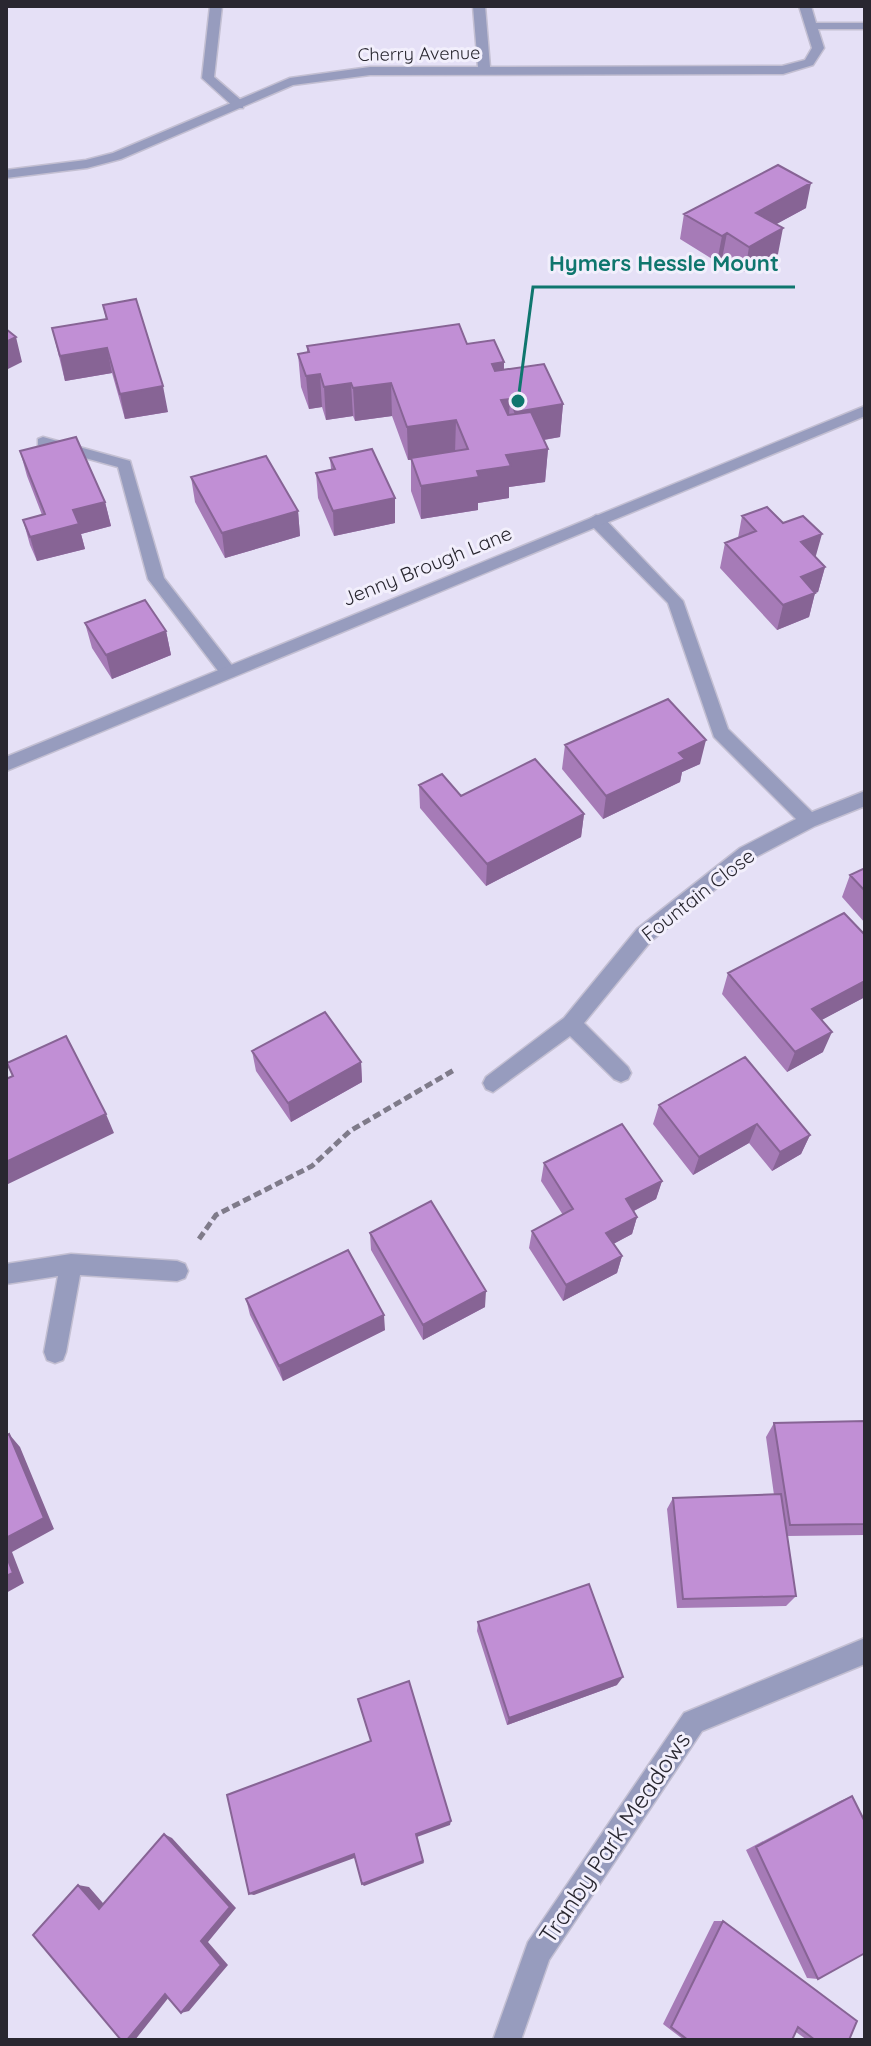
<svg xmlns="http://www.w3.org/2000/svg" width="871" height="2046" font-family="Quicksand,sans-serif">
<style>
.lines{fill:none;stroke-linecap:round;stroke-linejoin:round}
.service-casing{stroke:#c3bfd2;stroke-width:3}
.minor-casing{stroke:#c3bfd2;stroke-width:3}
.tertiary-casing{stroke:#c3bfd2;stroke-width:3}
.path{stroke:#7f7b8a;stroke-width:5;stroke-dasharray:8 4;stroke-linecap:butt}
.service{fill:#979cbe;fill-rule:evenodd}
.minor{fill:#979cbe;fill-rule:evenodd}
.tertiary{fill:#979cbe;fill-rule:evenodd}
.wall{fill:#a67bb7}
.shaded-wall{fill:#876495}
.building{fill:#c18fd5;stroke:#876495;stroke-width:2}
.labels{text-anchor:middle;stroke-width:6;stroke-linejoin:round;paint-order:stroke}
.far-street-label{font-size:18px;fill:#292730;stroke:#f2effc}
.street-label{font-size:20px;fill:#292730;stroke:#f2effc}
.near-street-label{font-size:24px;fill:#292730;stroke:#f2effc}
.leader{fill:none;stroke:#0f766e;stroke-width:3}
.callout-dot{fill:#0f766e;stroke:#f2effc;stroke-width:3}
.callout-label{font-size:22px;text-anchor:middle;font-weight:bold;fill:#0f766e;stroke:#f2effc;stroke-width:6;stroke-linejoin:round;paint-order:stroke}
</style>
<rect width="100%" height="100%" fill="#e5e0f6"/>
<g class="lines">
<g class="service-casing">
<path id="service" d="M210,6h12l-8,71 29,25v6h-8l-33,-30z"/>
</g>
<g class="minor-casing">
<path id="minor" d="M473,6h12l5,61 292,-1 23,-6 7,-12 -13,-42h12l5,17h49v6h-47l6,19 -11,17 -30,9 -413,1 -77,10 -172,74 -34,9 -81,10v-8l80,-10 27,-7 177,-75 80,-11h108z
M43,437l87,24 34,117 70,90v8h-12l-74,-97 -30,-112 -80,-22v-6z
M596,515l6,1 81,85 45,128 84,83 53,-21v15l-50,20 -61,32 -103,83 -67,82 44,44 3,6 -3,6 -7,3 -7,-3 -44,-43 -77,56 -7,-3 -3,-6 3,-6 78,-59 73,-89 103,-81 56,-29 -82,-82 -46,-134 -78,-79 -2,-4z
M71,1254l106,7 8,3 3,7 -3,7 -8,3 -97,-6 -14,77 -3,8 -8,3 -8,-3 -3,-8 14,-76 -52,8v-20z
M865,1638v26l-163,67 -153,229 -28,80h-28l35,-98 156,-229z"/>
</g>
<g class="tertiary-casing">
<path id="tertiary" d="M865,406v10l-859,355v-14z"/>
</g>
<path class="path" d="M199,1239l17,-24 96,-49 38,-35 104,-61"/>
<use href="#service" class="service"/>
<use href="#minor" class="minor"/>
<use href="#tertiary" class="tertiary"/>
</g>
<path class="wall" d="M806,208l-30,16 2,30 -33,18 -23,-13 -5,3 -37,-23 4,-25z
M103,305l65,107 -43,7 -13,-46 -47,8 -13,-53 54,-9z
M467,344l37,18v8l59,34 -3,33 -16,3 4,9 -3,33 -36,5v11l-31,5v7l-57,9 -10,-28v-31h-3l-16,-44 -37,5 -2,-5 -27,4 -4,-13 -13,2 -8,-22 -3,-33 9,-1v-7z
M20,451l85,51 6,24 -30,8 4,15 -48,12 -7,-16 -7,-25 19,-5 -15,-39z
M330,458l65,40v25l-61,13 -16,-38 -2,-25 15,-4z
M191,477l107,34 2,25 -75,22 -30,-56z
M742,516l74,41 9,10 -7,25 -3,1 -6,24 -32,13 -57,-62 5,-25 13,-5z
M85,623l81,8 5,24 -59,24 -20,-31z
M565,745l135,19 -18,8 -2,10 -77,37 -41,-50z
M419,785l42,11 123,18 -3,23 -95,49 -66,-78z
M865,868v55l-23,-26 8,-22z
M865,935v62l-44,23 2,32 -36,20 -65,-78 6,-21z
M252,1051l109,11 1,20 -71,40 -35,-51z
M745,1057l65,78 -9,19 -29,17 -23,-28 -56,32 -40,-51 6,-19z
M544,1163l118,18 -6,18 -22,12 3,6 -5,17 -19,10 9,12 -5,17 -54,28 -34,-53 3,-17 31,-16 -22,-34z
M370,1233l115,74 -62,33 -52,-90z
M246,1299l139,31 -102,51 -33,-66z
M865,1421v114l-78,1 9,60 -10,10 -109,2 -10,-99 6,-11 101,-3 -8,-58 8,-14z
M478,1622l139,63 -110,40 -30,-94z
M852,1796l-34,183 -11,-1 -61,-128 94,-49z
M714,1921h9l126,119h-42l-11,-8 -4,8h-108l-21,-16z"/>
<path class="shaded-wall" d="M811,183l-5,25 -55,30 5,-25z
M783,228l-5,26 -33,18 4,-25z
M727,233l-5,26 -5,3 5,-26z
M16,337l6,25 -16,8v-28z
M107,348l5,25 -47,8 -5,-25z
M504,362l-1,33 -11,-31z
M320,374l2,33 -13,2 -3,-33z
M351,383l2,33 -27,4 -2,-33z
M391,383l1,33 -37,5 -2,-33z
M163,386l5,26 -43,7 -5,-25z
M510,399l-2,33 -7,-32z
M563,404l-3,33 -47,8 2,-33z
M456,420l-1,33 -47,7 -1,-33z
M548,449l-3,33 -36,5v11l-31,5v7l-57,9v-33l56,-15 29,-16z
M395,498v25l-61,13 -1,-25z
M105,502l6,24 -30,8 4,15 -48,12 -7,-24 43,-27z
M298,511l2,25 -75,22 -3,-25z
M822,534l-7,25 -14,-17z
M825,567l-7,25 -3,1 -6,24 -32,13 6,-25 18,-28z
M166,631l5,24 -59,24 -6,-24z
M706,740l-6,24 -18,8 -2,10 -77,37 3,-23 73,-43z
M584,814l-3,23 -95,49 1,-22z
M865,981v16l-62,33 9,-21z
M832,1032l-9,20 -36,20 8,-20z
M361,1062l1,20 -71,40 -3,-19z
M106,1114l8,19 -108,52v-23z
M757,1124l-8,19 -56,32 6,-18z
M810,1135l-9,19 -29,17 8,-19z
M662,1181l-6,18 -34,18 4,-18z
M637,1217l-5,17 -30,16 4,-17z
M622,1256l-5,17 -54,28 3,-16z
M486,1291l-1,16 -62,33v-15z
M384,1315l1,15 -102,51 -4,-15z
M9,1434l11,13 34,82 -42,23 12,31 -18,10v-55z
M623,1677l-6,8 -110,40 2,-7z
M451,1821l-1,4 -33,12 -1,-3z
M164,1834l8,4 64,70 -28,34 20,23 -39,46 -8,2 20,-72z
M354,1854l3,3 -103,38 -5,-1z
M423,1861l1,2 -60,23 -2,-2z
M78,1885l11,2 20,23 -10,-1z
M173,1992l-38,48h-8l38,-46z"/>
<path class="building" d="M778,165l33,18 -55,30 27,15 -34,19 -22,-14 -5,3 -38,-22z
M136,299l27,87 -43,8 -13,-46 -47,8 -8,-28 55,-9 -4,-14z
M459,324l8,20 27,-4 10,22 -12,2 3,7 49,-7 19,40 -48,8 -5,-13 -9,1 7,15 23,-3 17,37 -42,6 5,11 -34,5 2,6 -58,9 -10,-28 57,-9 -12,-29 -49,7 -16,-44 -38,5 -2,-5 -27,4 -4,-13 -14,2 -8,-22 11,-2 -2,-6z
M6,329l10,8 -10,5z
M76,437l29,65 -32,8 6,14 -49,13 -7,-17 22,-6 -25,-63z
M372,449l23,49 -62,13 -17,-38 19,-4 -5,-11z
M266,456l32,55 -76,22 -31,-56z
M767,507l16,16 20,-7 19,18 -21,8 24,25 -24,10 14,16 -32,12 -58,-62 31,-12 -14,-15z
M145,600l21,31 -60,24 -21,-32z
M668,699l38,41 -27,13 6,6 -79,37 -41,-51z
M535,759l49,55 -97,50 -68,-79 23,-11 19,22z
M865,868v23l-15,-16z
M844,913l21,22v46l-53,28 20,23 -37,20 -67,-79z
M325,1012l36,50 -73,41 -36,-52z
M66,1036l40,78 -100,48v-83l7,-3 -6,-13z
M745,1057l65,78 -30,17 -23,-28 -58,33 -40,-52z
M622,1124l40,57 -36,18 11,18 -31,16 16,23 -56,29 -34,-54 41,-22 -29,-46z
M431,1201l55,90 -63,34 -53,-92z
M348,1250l36,65 -105,51 -33,-67z
M865,1421v103l-75,1 -16,-102z
M9,1434l35,84 -38,20v-102z
M781,1494l15,102 -113,3 -10,-101z
M6,1555l7,18 -7,3z
M589,1584l34,93 -114,41 -31,-96z
M409,1681l42,140 -35,13 7,27 -61,23 -8,-30 -105,40 -22,-99 144,-54 -13,-42z
M852,1796l13,26v131l-47,26 -62,-132z
M164,1834l66,73 -29,34 20,24 -40,48 -16,-19 -38,46h-6l-88,-105 45,-50 21,24z
M723,1921l134,100 -8,19h-34l-17,-13 -6,13h-104l-17,-13z"/>
<g class="labels">
<g class="far-street-label">
<text transform="translate(419 54) rotate(-1)" y="6">Cherry Avenue</text>
</g>
<g class="street-label">
<text transform="translate(427 566) rotate(-22)" y="7">Jenny Brough Lane</text>
<text transform="translate(698 895) rotate(-38)" y="7">Fountain Close</text>
</g>
<g class="near-street-label">
<text transform="translate(615 1838) rotate(-56)" y="8">Tranby Park Meadows</text>
</g>
</g>
<path class="leader" d="M518 401L533 287H795"/>
<circle class="callout-dot" cx="518" cy="401" r="8"/>
<g class="callout-label">
<text x="664" y="271">Hymers Hessle Mount</text>
</g>
<rect width="871" height="2046" fill="none" stroke="#292730" stroke-width="16"/>
</svg>
